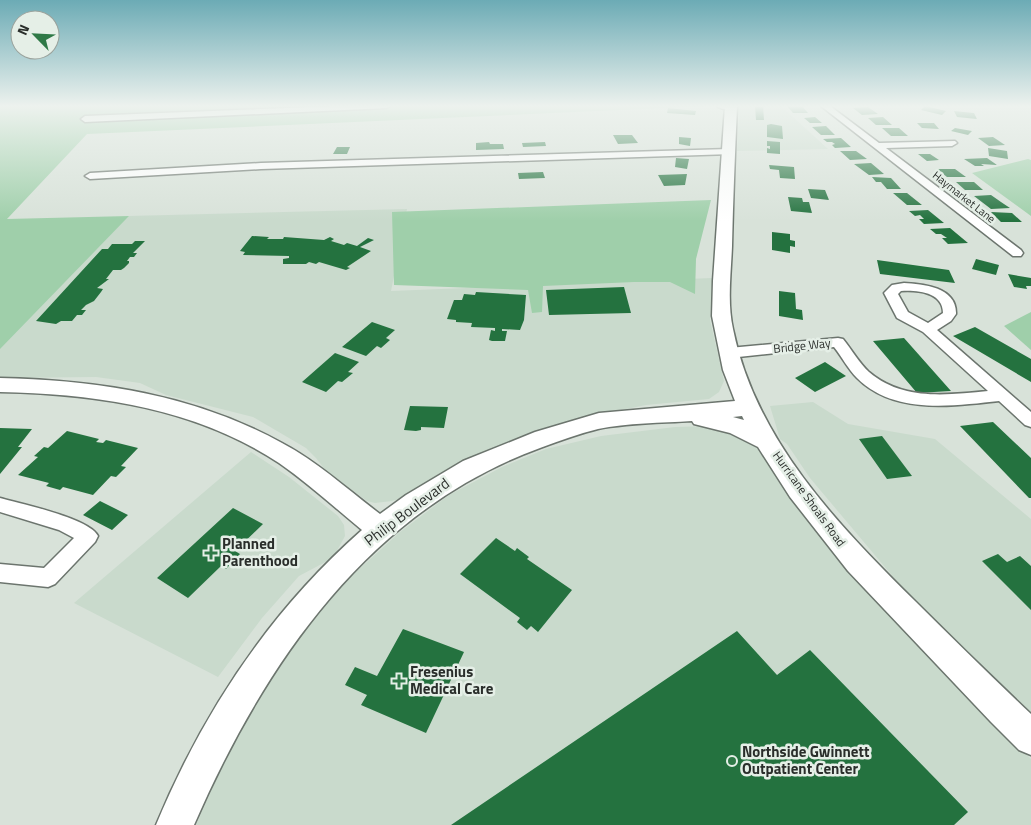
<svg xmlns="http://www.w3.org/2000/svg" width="1031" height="825" font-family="'Titillium Web',sans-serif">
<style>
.built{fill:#c9dacc}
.green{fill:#9fcfaa}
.building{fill:#24723f}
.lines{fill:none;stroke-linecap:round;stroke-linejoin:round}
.street-casing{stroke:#6c756e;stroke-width:3}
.secondary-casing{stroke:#6c756e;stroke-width:3}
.street{fill:#fff;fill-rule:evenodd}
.secondary{fill:#fff;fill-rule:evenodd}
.poi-dot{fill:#2f7947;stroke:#e5efe7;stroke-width:2}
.labels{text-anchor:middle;stroke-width:5;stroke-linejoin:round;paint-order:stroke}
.far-street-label{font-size:11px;fill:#2a2e2b;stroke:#e5efe7}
.street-label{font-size:12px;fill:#2a2e2b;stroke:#e5efe7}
.near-street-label{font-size:15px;fill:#2a2e2b;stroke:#e5efe7}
.near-poi-label{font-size:15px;font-weight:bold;fill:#2a2e2b;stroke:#e5efe7;text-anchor:start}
</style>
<rect width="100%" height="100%" fill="#d8e2d9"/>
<path class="built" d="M728,106h53l47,43 -91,2 2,-36z
M407,209l-16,82 321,-13 -2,42 14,61 -5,11 -10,7 -63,6 -65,13 -97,34 -40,21 -38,24 -14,4 -17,2 -8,-2 -41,-30 -10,-13 -10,-10 -53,-31 -87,-22 -26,-12 -44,-6 -96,1v-33l129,-129z
M813,402l35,22 87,15 96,80v200l-110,-109 -111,-132 -23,-34 -7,-5 -10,-33z
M710,426l22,4 22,13 39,59 40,50 85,94 113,113v66h-835l42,-96 48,-77 49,-61 65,-59 49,-37 53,-28 44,-18 55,-13 74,-9z
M251,452l38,25 49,39 6,9 1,11 -12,22 -34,18 -37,42 -44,59 -144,-74z"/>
<path class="green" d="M0,106h709l-622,28 -80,85 122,-3 -129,133z
M1028,159l3,1v56l-59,-43z
M711,200l-15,59 -1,35 -25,-12h-36l-91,4 -1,26 -10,1 -4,-23 -134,-5 -2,-73z
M1031,312v38l-27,-24z"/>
<path class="building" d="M755,106h8l1,14h-8z
M787,106h15l6,7h-15z
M925,106l21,5 -4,4 -21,-5z
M868,107l10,7 -16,1 -9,-7z
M668,108l28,3 -1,4 -28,-2z
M954,111l20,2 3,6 -20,-2z
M815,117l7,6h-12l-6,-5z
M883,117l9,8h-16l-8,-7z
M917,123h17l5,6 -17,-1z
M771,124l11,2 1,13 -16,-2v-12z
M826,126l9,9h-14l-9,-8z
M882,128h17l9,8h-17z
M955,128l17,3 -4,4 -17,-4z
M613,135h19l6,8 -20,1z
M679,137l12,1 -1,8 -11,-2z
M993,137l12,8 -16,1 -11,-8z
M841,138l10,9 -16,1 -3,-3 3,-1 -3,-2h-5l-4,-3z
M767,141l13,1v12l-13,-1v-5l3,1v-3h-3z
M489,142l1,2h13l1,5 -28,1v-7z
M545,142l1,4 -23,1 -1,-4z
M337,147h13l-3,7h-14z
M988,148l19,3 1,8 -19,-3z
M840,151h16l11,8 -17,1z
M918,154h12l9,6 -12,1z
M676,158l13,1 -2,10 -12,-2z
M987,158l10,7 -16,-1 3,2h-9l-11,-7z
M871,163l13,11 -15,1 -15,-11z
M769,165l25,2 1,12 -15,-1 -1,-8 -9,-1z
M937,169h18l11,8h-19z
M543,172l2,6 -26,1 -1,-6z
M687,174l-2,11 -21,1 -6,-11z
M872,177l19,1 10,11h-14l-6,-7h-5z
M956,182h18l9,8h-18z
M808,189l17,1 4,10 -18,-2z
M893,193h14l15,12h-15z
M991,195l10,7 9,6 -19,1 -17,-13z
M788,197l14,1 1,4h6l3,11 -21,-2z
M928,210l16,13 -20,1 -5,-5h5l-4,-4 -5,1 -6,-5z
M991,212l21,1 10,9h-21z
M950,228l18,15 -20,1 -6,-6h5l-6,-4h-5l-6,-5z
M772,232l18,2v6l5,1v6l-5,-1v7l-18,-3z
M252,236l17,1 -2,2h16l1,-2 40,3 6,-3 4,2 -3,2 13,4 3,-2 10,3 11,-8 6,2 -14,7 11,4 -24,16 3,1 -4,2 -27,-8 -3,2 -7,-2 -3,2h-23v-5l6,-1v-2l-46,-1 2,-3 -5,-1z
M135,241h10l-12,12h4l-3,4h-4l-3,4h2v2l-5,5 -3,2h-8l-7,9h3l-12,9 6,1 -2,3 -7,9 -8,4 -5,5h5l-4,5h-5l-5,6h-11l-5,3 -20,-3 66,-72h6l4,-5h20z
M976,259l23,6 -3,10 -24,-6z
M877,260l72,10 6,13 -75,-9z
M1008,274l23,4v8h-5l1,3 -13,-2z
M624,287l7,26 -82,2 -3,-25z
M779,291l16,2 1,16 6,1 1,10 -24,-4z
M476,292l50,3 -2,25 -4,10 -18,-1v2h5l-2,10h-13l-3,-1 2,-10 4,1v-3l-24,-1 1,-4 -16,-1v-2l-9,-1 7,-19h8l2,-6 11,1z
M372,322l23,8 -9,8 4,2 -9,8 -4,-2 -11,10 -24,-9z
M975,327l56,32v23l-78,-46z
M904,338l47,53 -34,2 -44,-52z
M335,353l24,9 -11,10 5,1 -11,9 -4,-1 -12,11 -24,-10z
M825,362l21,14 -31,16 -20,-14z
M410,406l38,1 -4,21 -23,-1v3l-5,1 -12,-1z
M993,422l38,36v40h-2l-69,-72z
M0,428l32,1 -14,18h4l-22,27z
M67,431l32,8 -3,3 7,1 3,-3 32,8 -17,18 5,1 -10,10 -5,-1 -18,19 -30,-8 -3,3 -14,-4 3,-3 -31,-8 20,-18 -4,-1 10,-9 4,1z
M882,436l30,40 -25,3 -28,-40z
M100,501l28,14 -16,15 -29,-15z
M233,508l30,16 -28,27 5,3 -14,15 -5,-3 -33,32 -31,-20z
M496,538l19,13 2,-3 12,9 -2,2 45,31 -34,42 -7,-6 -4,4 -10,-8 3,-4 -60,-44z
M998,554l9,8 13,-6 11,10v44l-49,-49z
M403,629l61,23 -38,81 -65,-28 6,-10 -22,-10 10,-18 22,9z
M737,631l40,44 33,-25 158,162 -14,13h-503z"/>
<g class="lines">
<g class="street-casing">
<path id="street" d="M338,106h52l-4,2 -301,14 -4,-3 4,-3z
M717,106h18c-4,4 -14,4 -18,0z
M821,106h9l49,37 76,-2 2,2 -5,3 -66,2 135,102 2,3 -2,3h-8z
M729,149l5,3 -2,2 -471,15 -171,10 -5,-3 5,-3 171,-10z
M904,283c19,1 53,4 52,31l-5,7 -14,9 94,82v15l-6,-2 -26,-24c-47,5 -105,14 -142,-23 -9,-9 -15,-21 -23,-31l-105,11 -5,-2 -2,-3 2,-3 5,-2 109,-10 5,1c9,11 16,24 26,33 34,29 78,23 119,19l-65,-59 -26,-14 -13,-25 8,-8zM901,291c16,-1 42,1 42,22l-15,10 -20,-11 -10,-18z
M0,498c21,6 89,20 98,38l-3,6 -40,42 -7,3 -48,-5v-18l44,4 30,-30 -15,-8 -59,-18z"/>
</g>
<g class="secondary-casing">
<path id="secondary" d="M725,106h12c-2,47 -4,93 -5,140 -1,27 -5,56 1,83 22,110 104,195 182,272 38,38 77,76 116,113v41l-12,-5 -28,-28 -143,-151 -58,-74 -32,-50 -28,-14 -36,-9 -2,-3c-30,2 -65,2 -94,8 -20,5 -39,12 -58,19 -172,63 -276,216 -346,377h-38c47,-113 114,-214 206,-295 -28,-23 -54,-47 -83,-67 -84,-55 -181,-69 -279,-71v-14c98,2 195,17 282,65 36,19 66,47 98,71l26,-19 57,-34 72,-29 64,-19 136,-12 -12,-31 -11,-54 1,-35zM742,416l2,4 -11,-3z"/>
</g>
<use href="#street" class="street"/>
<use href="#secondary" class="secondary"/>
</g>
<linearGradient id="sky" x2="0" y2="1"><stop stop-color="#6cabb5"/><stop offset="0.48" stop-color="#edf2ee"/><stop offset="1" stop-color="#edf2ee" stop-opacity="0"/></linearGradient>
<rect width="1031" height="221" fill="url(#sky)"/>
<g class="poi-dot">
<path d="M208.5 545.5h5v5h5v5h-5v5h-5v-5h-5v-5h5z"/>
<path d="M396.5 673.5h5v5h5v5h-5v5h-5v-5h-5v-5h5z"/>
<circle cx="732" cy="761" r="5"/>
</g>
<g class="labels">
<g class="far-street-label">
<text transform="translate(964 197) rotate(38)" y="4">Haymarket Lane</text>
</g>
<g class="street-label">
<text transform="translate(802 346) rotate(-6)" y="4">Bridge Way</text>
<text transform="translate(809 499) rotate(54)" y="4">Hurricane Shoals Road</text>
</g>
<g class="near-street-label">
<text transform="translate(407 512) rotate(-37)" y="5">Philip Boulevard</text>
</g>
<g class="near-poi-label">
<text x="222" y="549">Planned<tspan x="222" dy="17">Parenthood</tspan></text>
<text x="410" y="677">Fresenius<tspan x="410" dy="17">Medical Care</tspan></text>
<text x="742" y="757">Northside Gwinnett<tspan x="742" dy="17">Outpatient Center</tspan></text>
</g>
</g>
<g transform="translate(35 35) rotate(294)"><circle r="24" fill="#e5efe7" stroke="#9aa29c"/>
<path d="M0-4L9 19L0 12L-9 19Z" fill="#2f7947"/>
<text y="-8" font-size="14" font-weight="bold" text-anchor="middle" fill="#2a2e2b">N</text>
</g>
</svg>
